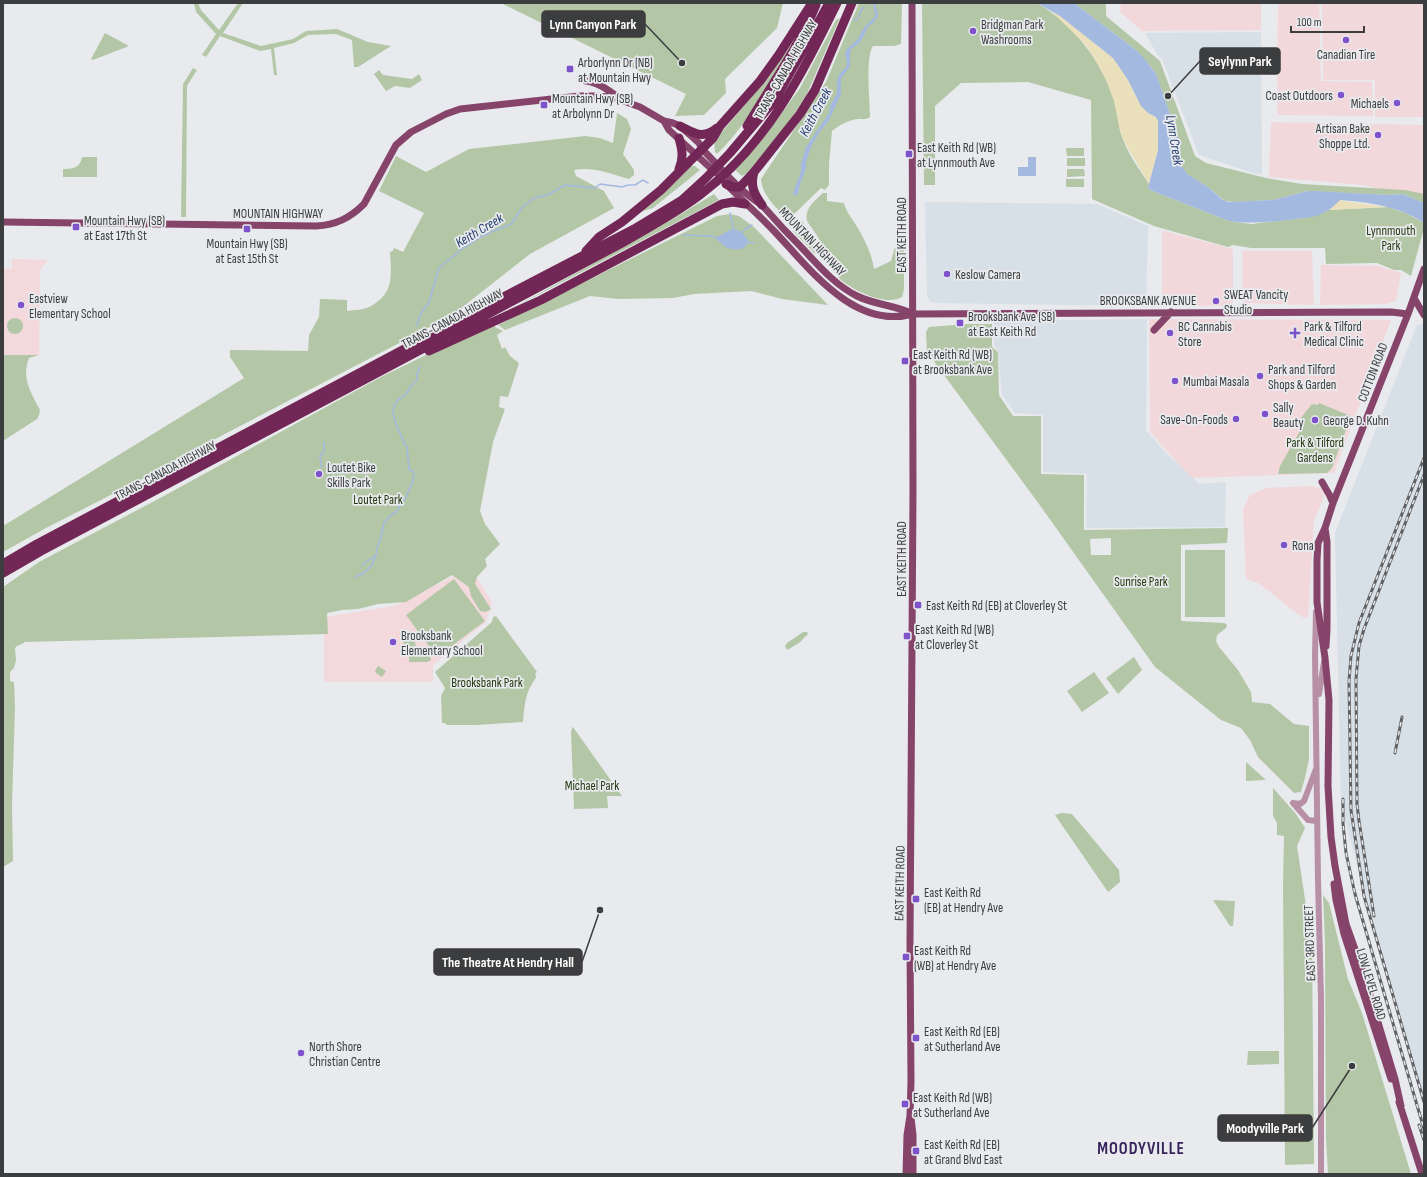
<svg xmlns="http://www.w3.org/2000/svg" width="1427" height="1177" font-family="'Sofia Sans Condensed',sans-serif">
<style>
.commercial{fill:#f3d8db}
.built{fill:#d7dfe7}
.education{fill:#f3d8dc}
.green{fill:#b3c7a7;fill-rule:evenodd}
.sand{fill:#eae0bb}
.water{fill:#a4b9e0}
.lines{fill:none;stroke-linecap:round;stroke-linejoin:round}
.stream{stroke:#a4b9e0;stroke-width:1.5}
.minor{stroke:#b790a5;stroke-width:6}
.major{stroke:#86446b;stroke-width:7}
.highway{stroke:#732757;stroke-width:9}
.rail-casing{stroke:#606163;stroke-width:3}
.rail{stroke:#e8eaed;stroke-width:1.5;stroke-dasharray:4.5;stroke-linecap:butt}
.poi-dot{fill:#7e52cb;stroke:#e8eaed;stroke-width:1.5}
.labels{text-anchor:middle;stroke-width:3.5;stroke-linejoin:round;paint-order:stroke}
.poi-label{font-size:13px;fill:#3c3d3e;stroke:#e8eaed;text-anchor:start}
.street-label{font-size:13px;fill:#3c3d3e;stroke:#e8eaed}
.park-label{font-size:13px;fill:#1f360a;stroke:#e8eaed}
.water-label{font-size:14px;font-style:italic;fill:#233c6e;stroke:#e8eaed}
.district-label{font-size:17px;font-weight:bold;letter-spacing:1px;fill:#37225c;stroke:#e8eaed}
.leader{fill:none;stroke:#3c3d3e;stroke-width:1.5}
.callout-dot{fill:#3c3d3e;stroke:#e8eaed;stroke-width:1.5}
.callout{fill:#3c3d3e;stroke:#3c3d3e;stroke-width:1.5}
.callout-label{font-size:14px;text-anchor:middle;font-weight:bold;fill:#fff}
</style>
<rect width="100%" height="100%" fill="#e8eaed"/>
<path class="commercial" d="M1121,3h140v27l-119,1 -22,-19z
M1278,3h41l2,78 51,1 1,34 -96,-1z
M1322,3h102v114h-49v-37h-52z
M1271,122l153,3v74l-61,-14 -94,-8z
M1164,231l69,18v57h-71v-73z
M1242,251h70l2,54 -71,-2z
M1321,265l58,1 22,7 -5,28 -11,3 -65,1z
M1149,319l242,1 -57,153 -143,5 -41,-46z
M1312,486l10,3 2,8 -10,23 -6,98 -6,-1 -44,-34 -12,-4 -3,-70 7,-14 17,-7z"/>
<path class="built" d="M1261,32l1,142 -9,-1 -54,-18 -37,-96 -5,-5 -12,-21z
M925,202l172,2 51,22 -2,80 -208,-3 -8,-1 -3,-6z
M1147,319l-1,111 18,21 35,33 27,-2 -1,45 -139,1 1,-54 -44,-2v-57l-28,-2 -13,-18 -4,-44 -4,-6v-24z
M1424,324v779l-49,-169 -34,-130 -6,-271 82,-208z"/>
<path class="education" d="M12,259l36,1 -8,10 -1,85h-36v-86h9z
M466,570l12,10 14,22 -6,20 -53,43v17h-109v-63l7,-3 64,-10z"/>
<path class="green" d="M194,3h4l3,7 18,20 19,-27h5l-20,30 38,13 32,-7 13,-8 31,-2 31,13 23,4 -33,21h-4l-2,-27 -16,-6 -28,1 -14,8 -20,5 3,27h-3l-3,-26 -11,2 -40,-15 -14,21 -4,-2 14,-21 -20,-22z
M501,3h282l-6,25 -52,51 1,14 -22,22 -29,1 11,-22z
M859,3h43l-1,41 -7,2h-21c-8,12 -3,55 -3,71 -4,3 -6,2 -12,2 -10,1 -18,6 -26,12l-3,33v21l-4,5 -4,-2 -33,32c-11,-12 -26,-24 -27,-41l65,-97z
M922,3h115c36,21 64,57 77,97 4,14 4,28 10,42 6,15 16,28 25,42l-1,4 2,2 79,31 22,3 53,-6 13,-3 11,-5 60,-3 20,7 16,9v5l-13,48 -10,-6h-7l-17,-7 -51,1 -1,-16h-74l-18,-3 -5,2 -74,-21 -62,-27 -1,-99 -63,-18 -67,1 -26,23v79h-11z
M1074,3h32v13l54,45 35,95 11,7 60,15 36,6 103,6 19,4v9l-21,-9 -16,1 -80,-4 -34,9 -39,2 -9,-1 -17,-14 -21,-13 -3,-4 -3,-5 -1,-17 -3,-14 -17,-48 -4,-12 -5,-7 -15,-17z
M840,18l-34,78 -18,27 -36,47 -10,6 -7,-6 29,-33 36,-49 36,-68z
M105,33l24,13 -36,14 -2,-1z
M797,35c-24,41 -46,86 -80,119l-2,-2 -1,-11 53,-62z
M193,68l4,2 -10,16 -1,131h-5l2,-133z
M379,70l4,5 29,4 7,-5 3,6 -12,8 -15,-2 -9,5 -12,-17z
M617,113l10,6 4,10 -8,25 11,16v5l-5,4c-18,-5 -37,-13 -55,-9l2,6 28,15 10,17 -84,46 -79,62 -272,142 -35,20 -98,50 -43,24v-26l241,-148 -14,-21v-7l78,1 1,-16 10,-18 1,-18 27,1v11c7,-1 18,-1 24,-5 24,-13 20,-32 19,-55l2,1 2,-4 9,4 21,-39 -45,-22 17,-35 30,16 43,-23 116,-13 15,2 13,5z
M1066,148h18v8h-17z
M82,157h15v20h-34v-8c10,0 17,-1 19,-12z
M1067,158h18v8h-18z
M691,166h4l5,4 -47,38 -13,4z
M1067,169h17l1,7 -18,1z
M1066,179h18v8h-18z
M823,193h4v8l17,2c2,9 8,15 12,22 8,13 16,29 18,44l17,-8 4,-14h9v42l-2,8c-15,10 -50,-7 -62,-18 -3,-4 0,-1 -3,-5 -5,-7 -12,-12 -17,-18 8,-10 -7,-25 -13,-35 -3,-12 8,-21 16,-28z
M714,194l5,6 -206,108 146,-81z
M730,214l9,2 16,12 73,77 -46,-6 -31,-8 -57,3 -21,4 -54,1 -29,-3 -85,34 -7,-5 219,-109z
M797,220l6,2 13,22 1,5 -2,5 -22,-23 2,-3 -4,-4z
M7 326a8 8 0 1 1 16 0a8 8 0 1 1-16 0Z
M493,322l2,5 8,4 -6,4 5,14 3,-2 5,9 9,7 -11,34 -8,-1 -1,11 6,2 -12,33 -13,69 5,13 15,20 -15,15 2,7 -10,11 -2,7 16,25 -1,1 -5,2 -5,-1 -9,-15 -2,-9 -17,-12 -46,27 -28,2 -20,5 -16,1 -15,3 1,21 -304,8v1l-7,3 -2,2 1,12 -2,8 -4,4v9l4,1 1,25 -3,99 1,55 -10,6v-280l36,-25 123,-65 219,-120z
M967,324h25v23l6,5 1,43 14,21h28v58l43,1v55l144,-2 -1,15 -46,2v76l43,2 3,2 -1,3 -9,7 -1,6 3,6 19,23 13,22 1,10 18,2 24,20 15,2v33l-4,19 -4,14 -7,1 -36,-36 -8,-17 -9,-12 -20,-8 -66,-53 -116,-163 -112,-152 -1,-20 3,-5zM1111,538v17h-20l-1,-16z
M3,355h36l-10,3c-8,20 2,35 11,52l-1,5 -2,4 -34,22z
M1319,403l32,13 -19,52 -5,5 -49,1 2,-8 20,-35v-12l12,-15 6,1z
M1185,550h40v67h-40z
M454,579l31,42 -48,36 -31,-42z
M496,616l41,56 -2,2 1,2c0,4 -3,5 -4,8 -7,11 -8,25 -9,38l-46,3h-30l-2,-2h-3l-1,-27 4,-8 -10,-16 57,-50 1,-5z
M803,632h4l1,2 -9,9 -12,7 -2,-4 2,-3z
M413,637l3,9 -11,3 -2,-9z
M422,647l8,8 1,5 -4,2h-18v-9z
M1134,657l8,13 -24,24 -12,-16z
M378,666l8,5 -4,6 -6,-4 -1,-2z
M1094,672l15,21 -27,19 -15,-21z
M573,727l49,69h-15l1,12 -34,1 -3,-77 1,-4z
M1246,762l20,18 -20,1z
M1273,788l23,26 9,14 -8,18 15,100 2,218 -29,1 -2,-281 1,-48 -7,-1v-12l-4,-7z
M1062,813l10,1 47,56 1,12 -12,10 -53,-77z
M1323,895l6,8 19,76 14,34 49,161h-83l-2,-37 -1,-194z
M1213,900l22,1 -2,25h-3z
M1248,1051h31v13l-32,1z"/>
<path class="sand" d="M1051,11l9,5 53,42 15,22 8,17 12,16 8,4 2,4v29l-9,34 -24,-41 -5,-12 -6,-30 -7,-19 -11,-21 -10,-16z
M1340,200l4,1 44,6 -60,3z"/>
<path class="water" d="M873,3h2l3,11 -1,4 -4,5 -5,3 -4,10 -5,7 -8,6 -1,4v13l-9,13v15l-13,28 -8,9 -9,16 -5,15v7l-6,15 -2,10 -3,2 -2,-3 8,-21v-8l5,-17 23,-34 1,-7 7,-13v-11l2,-7 7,-8 1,-4 -2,-9 2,-5 11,-10 7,-13 9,-8 1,-4z
M1037,3h37l62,47 8,8 12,16 21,60 3,14 1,17 6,9 21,13 15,13 6,2 44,-2 34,-9h9l71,4 16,-1 21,9v20c-23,-16 -55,-21 -84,-23 -5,5 -10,10 -17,13 -10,5 -22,5 -33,7 -22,2 -40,4 -61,1l-79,-31 -2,-2 1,-4 9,-34v-29l-2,-4 -8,-4 -7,-7 -13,-26 -15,-22 -53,-42z
M1028,157h8v19h-18v-9h10z
M732,229c8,0 11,5 16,10 0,13 -16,12 -24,7 -3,-2 -5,-5 -8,-7l1,-2z"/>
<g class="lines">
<path class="stream" d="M871,4l1,-1
M854,19l2,1c5,-3 3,-10 8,-13
M730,213l4,18
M741,233l4,-4 7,-4
M683,235l28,1 7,2
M748,242l6,1
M417,325l4,-12 8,-11 10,-34 24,-20 21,-13 27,-11 11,-16 12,-10 14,-3 17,-10 30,3 5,-4 22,3 6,-2h7l8,-5 5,3
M324,442v8
M321,467l-1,-11 4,-4
M362,565l13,-9
M355,577l9,-4 8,-8 4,-10 1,-7 3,-7 4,-18 7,-8 4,-2 9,-12 9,-20 1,-9 -5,-3 -2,-22 -3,-4c-4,-12 -17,-30 -7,-42 2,-3 6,-4 8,-6 4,-5 7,-11 12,-15v-6l3,-8"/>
<path class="minor" d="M1316,612l-1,43 3,225 3,119v175
M1319,694l5,-32
M1293,803l7,1 4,-3 12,-32
M1293,803l15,17 9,1"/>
<path class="major" d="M586,81c12,1 24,10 33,17
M664,121l5,9 47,43
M727,185c16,16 33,31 48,47 35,37 79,98 138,82l478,-2 17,2
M3,222l313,4c20,-1 34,-8 48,-22l32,-59 15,-13 35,-18 14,-5 119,-13h13l21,1 27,10 24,14 9,2 7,3 19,17 3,6c19,19 37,42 60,56 13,15 26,29 40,43 17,18 33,37 55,48 18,9 38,9 56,18
M1414,298l10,17
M1154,330l17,-18
M1322,482l8,14 3,7
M1325,528l2,14v87l-1,17
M1334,884l2,16 8,34 47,145
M1399,1102l23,72
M1401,1106l-6,-27 -33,-110 -16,-45 -11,-58 -4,-29 -3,-51 1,-86 -4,-42 -8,-56v-42l1,-17 7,-15 8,-25 75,-189 16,-45
M911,1118l2,17v39
M906,1174l1,-39 3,-19 1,-35 -1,-138 3,-451 -1,-489"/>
<path class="highway" d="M680,126c14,7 23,14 37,2
M747,126c24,-40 51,-78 69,-121
M679,138c3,11 5,20 0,31
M754,172c-4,14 0,22 8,33
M726,184l7,3h7l14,-15 46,-58 15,-24 37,-87
M586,251l13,-14 23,-15 39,-32 52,-52 7,-12 40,-45 18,-25 34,-53
M429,351l112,-51 181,-96 11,-2 12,2
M3,564l34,-20 424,-225 173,-90 48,-29 24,-22 24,-25 44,-52 28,-49 27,-49
M3,573l38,-22 581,-308c27,-15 54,-30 78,-48 67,-51 101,-119 137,-192"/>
<g class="rail-casing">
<path id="rail" d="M1424,458l-65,165 -8,33 -2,25 2,129 13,86 60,206
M1395,753l7,-36
M1343,799v24l3,30 9,41 69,235
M1374,916l-15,-95 -2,-17 -1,-125 3,-33 5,-17 60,-154
M1419,1125l5,15"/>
</g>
<use href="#rail" class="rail"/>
</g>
<g class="poi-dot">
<circle cx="973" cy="31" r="4"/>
<circle cx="1346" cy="40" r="4"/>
<rect x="566" y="65" width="8" height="8" rx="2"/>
<circle cx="1341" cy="95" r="4"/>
<circle cx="1397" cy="103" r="4"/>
<rect x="540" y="101" width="8" height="8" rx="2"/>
<circle cx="1378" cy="135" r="4"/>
<rect x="905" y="150" width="8" height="8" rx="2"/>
<rect x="72" y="223" width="8" height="8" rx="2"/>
<rect x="243" y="225" width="8" height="8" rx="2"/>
<circle cx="947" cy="274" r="4"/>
<circle cx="1216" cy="301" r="4"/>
<circle cx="21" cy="305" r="4"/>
<rect x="956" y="319" width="8" height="8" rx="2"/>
<circle cx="1170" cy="333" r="4"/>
<path d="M1293 327h4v4h4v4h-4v4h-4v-4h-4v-4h4z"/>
<rect x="901" y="357" width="8" height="8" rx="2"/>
<circle cx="1260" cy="376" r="4"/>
<circle cx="1175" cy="381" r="4"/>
<circle cx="1265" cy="414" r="4"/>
<circle cx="1236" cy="419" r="4"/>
<circle cx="1315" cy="420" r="4"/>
<circle cx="319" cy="474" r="4"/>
<circle cx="1284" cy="545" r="4"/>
<rect x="914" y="601" width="8" height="8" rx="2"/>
<rect x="903" y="632" width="8" height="8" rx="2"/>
<circle cx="393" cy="642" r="4"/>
<rect x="912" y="895" width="8" height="8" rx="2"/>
<rect x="902" y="953" width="8" height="8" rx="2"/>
<rect x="912" y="1034" width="8" height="8" rx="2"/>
<circle cx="301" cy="1053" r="4"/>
<rect x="901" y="1100" width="8" height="8" rx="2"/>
<rect x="912" y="1147" width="8" height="8" rx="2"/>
</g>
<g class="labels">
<g class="poi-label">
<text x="981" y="29">Bridgman Park<tspan x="981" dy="15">Washrooms</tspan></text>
<text x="1346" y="59" text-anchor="middle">Canadian Tire</text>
<text x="578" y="67">Arborlynn Dr (NB)<tspan x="578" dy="15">at Mountain Hwy</tspan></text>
<text x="1333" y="100" text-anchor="end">Coast Outdoors</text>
<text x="552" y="103">Mountain Hwy (SB)<tspan x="552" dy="15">at Arbolynn Dr</tspan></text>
<text x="1389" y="108" text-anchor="end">Michaels</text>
<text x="1370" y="133" text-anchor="end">Artisan Bake<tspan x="1370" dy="15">Shoppe Ltd.</tspan></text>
<text x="917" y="152">East Keith Rd (WB)<tspan x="917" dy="15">at Lynnmouth Ave</tspan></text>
<text x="84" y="225">Mountain Hwy (SB)<tspan x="84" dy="15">at East 17th St</tspan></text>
<text x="247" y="248" text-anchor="middle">Mountain Hwy (SB)<tspan x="247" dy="15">at East 15th St</tspan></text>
<text x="955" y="279">Keslow Camera</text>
<text x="1224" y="299">SWEAT Vancity<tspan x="1224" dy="15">Studio</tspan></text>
<text x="29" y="303">Eastview<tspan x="29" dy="15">Elementary School</tspan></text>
<text x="968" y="321">Brooksbank Ave (SB)<tspan x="968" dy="15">at East Keith Rd</tspan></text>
<text x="1178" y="331">BC Cannabis<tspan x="1178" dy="15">Store</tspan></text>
<text x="1304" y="331">Park &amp; Tilford<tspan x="1304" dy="15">Medical Clinic</tspan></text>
<text x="913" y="359">East Keith Rd (WB)<tspan x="913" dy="15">at Brooksbank Ave</tspan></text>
<text x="1268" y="374">Park and Tilford<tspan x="1268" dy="15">Shops &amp; Garden</tspan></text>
<text x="1183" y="386">Mumbai Masala</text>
<text x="1273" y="412">Sally<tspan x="1273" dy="15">Beauty</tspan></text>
<text x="1228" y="424" text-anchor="end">Save-On-Foods</text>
<text x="1323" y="425">George D. Kuhn</text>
<text x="327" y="472">Loutet Bike<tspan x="327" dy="15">Skills Park</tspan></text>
<text x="1292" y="550">Rona</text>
<text x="926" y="610">East Keith Rd (EB) at Cloverley St</text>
<text x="915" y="634">East Keith Rd (WB)<tspan x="915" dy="15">at Cloverley St</tspan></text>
<text x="401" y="640">Brooksbank<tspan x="401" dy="15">Elementary School</tspan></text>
<text x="924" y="897">East Keith Rd<tspan x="924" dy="15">(EB) at Hendry Ave</tspan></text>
<text x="914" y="955">East Keith Rd<tspan x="914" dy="15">(WB) at Hendry Ave</tspan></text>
<text x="924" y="1036">East Keith Rd (EB)<tspan x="924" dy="15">at Sutherland Ave</tspan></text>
<text x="309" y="1051">North Shore<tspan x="309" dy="15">Christian Centre</tspan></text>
<text x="913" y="1102">East Keith Rd (WB)<tspan x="913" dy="15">at Sutherland Ave</tspan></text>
<text x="924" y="1149">East Keith Rd (EB)<tspan x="924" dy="15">at Grand Blvd East</tspan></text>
</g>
<g class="street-label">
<text transform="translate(785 69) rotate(-60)" y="5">TRANS-CANADA HIGHWAY</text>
<text x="278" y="218">MOUNTAIN HIGHWAY</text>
<text transform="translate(901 235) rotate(-90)" y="5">EAST KEITH ROAD</text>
<text transform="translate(813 241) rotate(46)" y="5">MOUNTAIN HIGHWAY</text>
<text x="1148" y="305">BROOKSBANK AVENUE</text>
<text transform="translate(452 318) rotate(-28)" y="5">TRANS-CANADA HIGHWAY</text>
<text transform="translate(1372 372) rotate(-69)" y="5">COTTON ROAD</text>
<text transform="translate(165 470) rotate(-28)" y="5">TRANS-CANADA HIGHWAY</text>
<text transform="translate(901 559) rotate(-90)" y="5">EAST KEITH ROAD</text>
<text transform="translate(899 883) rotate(-89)" y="5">EAST KEITH ROAD</text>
<text transform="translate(1309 943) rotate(-92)" y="5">EAST 3RD STREET</text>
<text transform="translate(1372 984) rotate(73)" y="5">LOW LEVEL ROAD</text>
</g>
<g class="park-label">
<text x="1391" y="235">Lynnmouth<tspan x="1391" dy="15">Park</tspan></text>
<text x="1315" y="447">Park &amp; Tilford<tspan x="1315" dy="15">Gardens</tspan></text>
<text x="378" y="504">Loutet Park</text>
<text x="1141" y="586">Sunrise Park</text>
<text x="487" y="687">Brooksbank Park</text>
<text x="592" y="790">Michael Park</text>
</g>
<g class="water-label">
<text transform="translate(815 112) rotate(-62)" y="5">Keith Creek</text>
<text transform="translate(1175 140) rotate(81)" y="5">Lynn Creek</text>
<text transform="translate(479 230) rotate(-31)" y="5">Keith Creek</text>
</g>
<g class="district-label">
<text x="1141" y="1154">MOODYVILLE</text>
</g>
</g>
<path class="leader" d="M682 63L645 24M1168 96L1200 61M600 910L582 962M1352 1066L1312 1128"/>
<g class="callout-dot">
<circle cx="682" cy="63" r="4"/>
<circle cx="1168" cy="96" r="4"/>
<circle cx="600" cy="910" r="4"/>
<circle cx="1352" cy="1066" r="4"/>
</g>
<g class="callout">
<rect x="542" y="11" width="103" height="26" rx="4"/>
<rect x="1200" y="48" width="80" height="26" rx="4"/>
<rect x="434" y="949" width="148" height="26" rx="4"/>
<rect x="1218" y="1115" width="94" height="26" rx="4"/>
</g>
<g class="callout-label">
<text x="593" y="29">Lynn Canyon Park</text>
<text x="1240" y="66">Seylynn Park</text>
<text x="508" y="967">The Theatre At Hendry Hall</text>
<text x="1265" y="1133">Moodyville Park</text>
</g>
<rect width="1427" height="1177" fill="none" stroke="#3c3d3e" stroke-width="8"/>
<path d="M1291 26v6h73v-6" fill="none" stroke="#3c3d3e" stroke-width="2"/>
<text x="1297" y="26" font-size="12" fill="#3c3d3e" stroke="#e8eaed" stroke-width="3" paint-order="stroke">100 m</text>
</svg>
